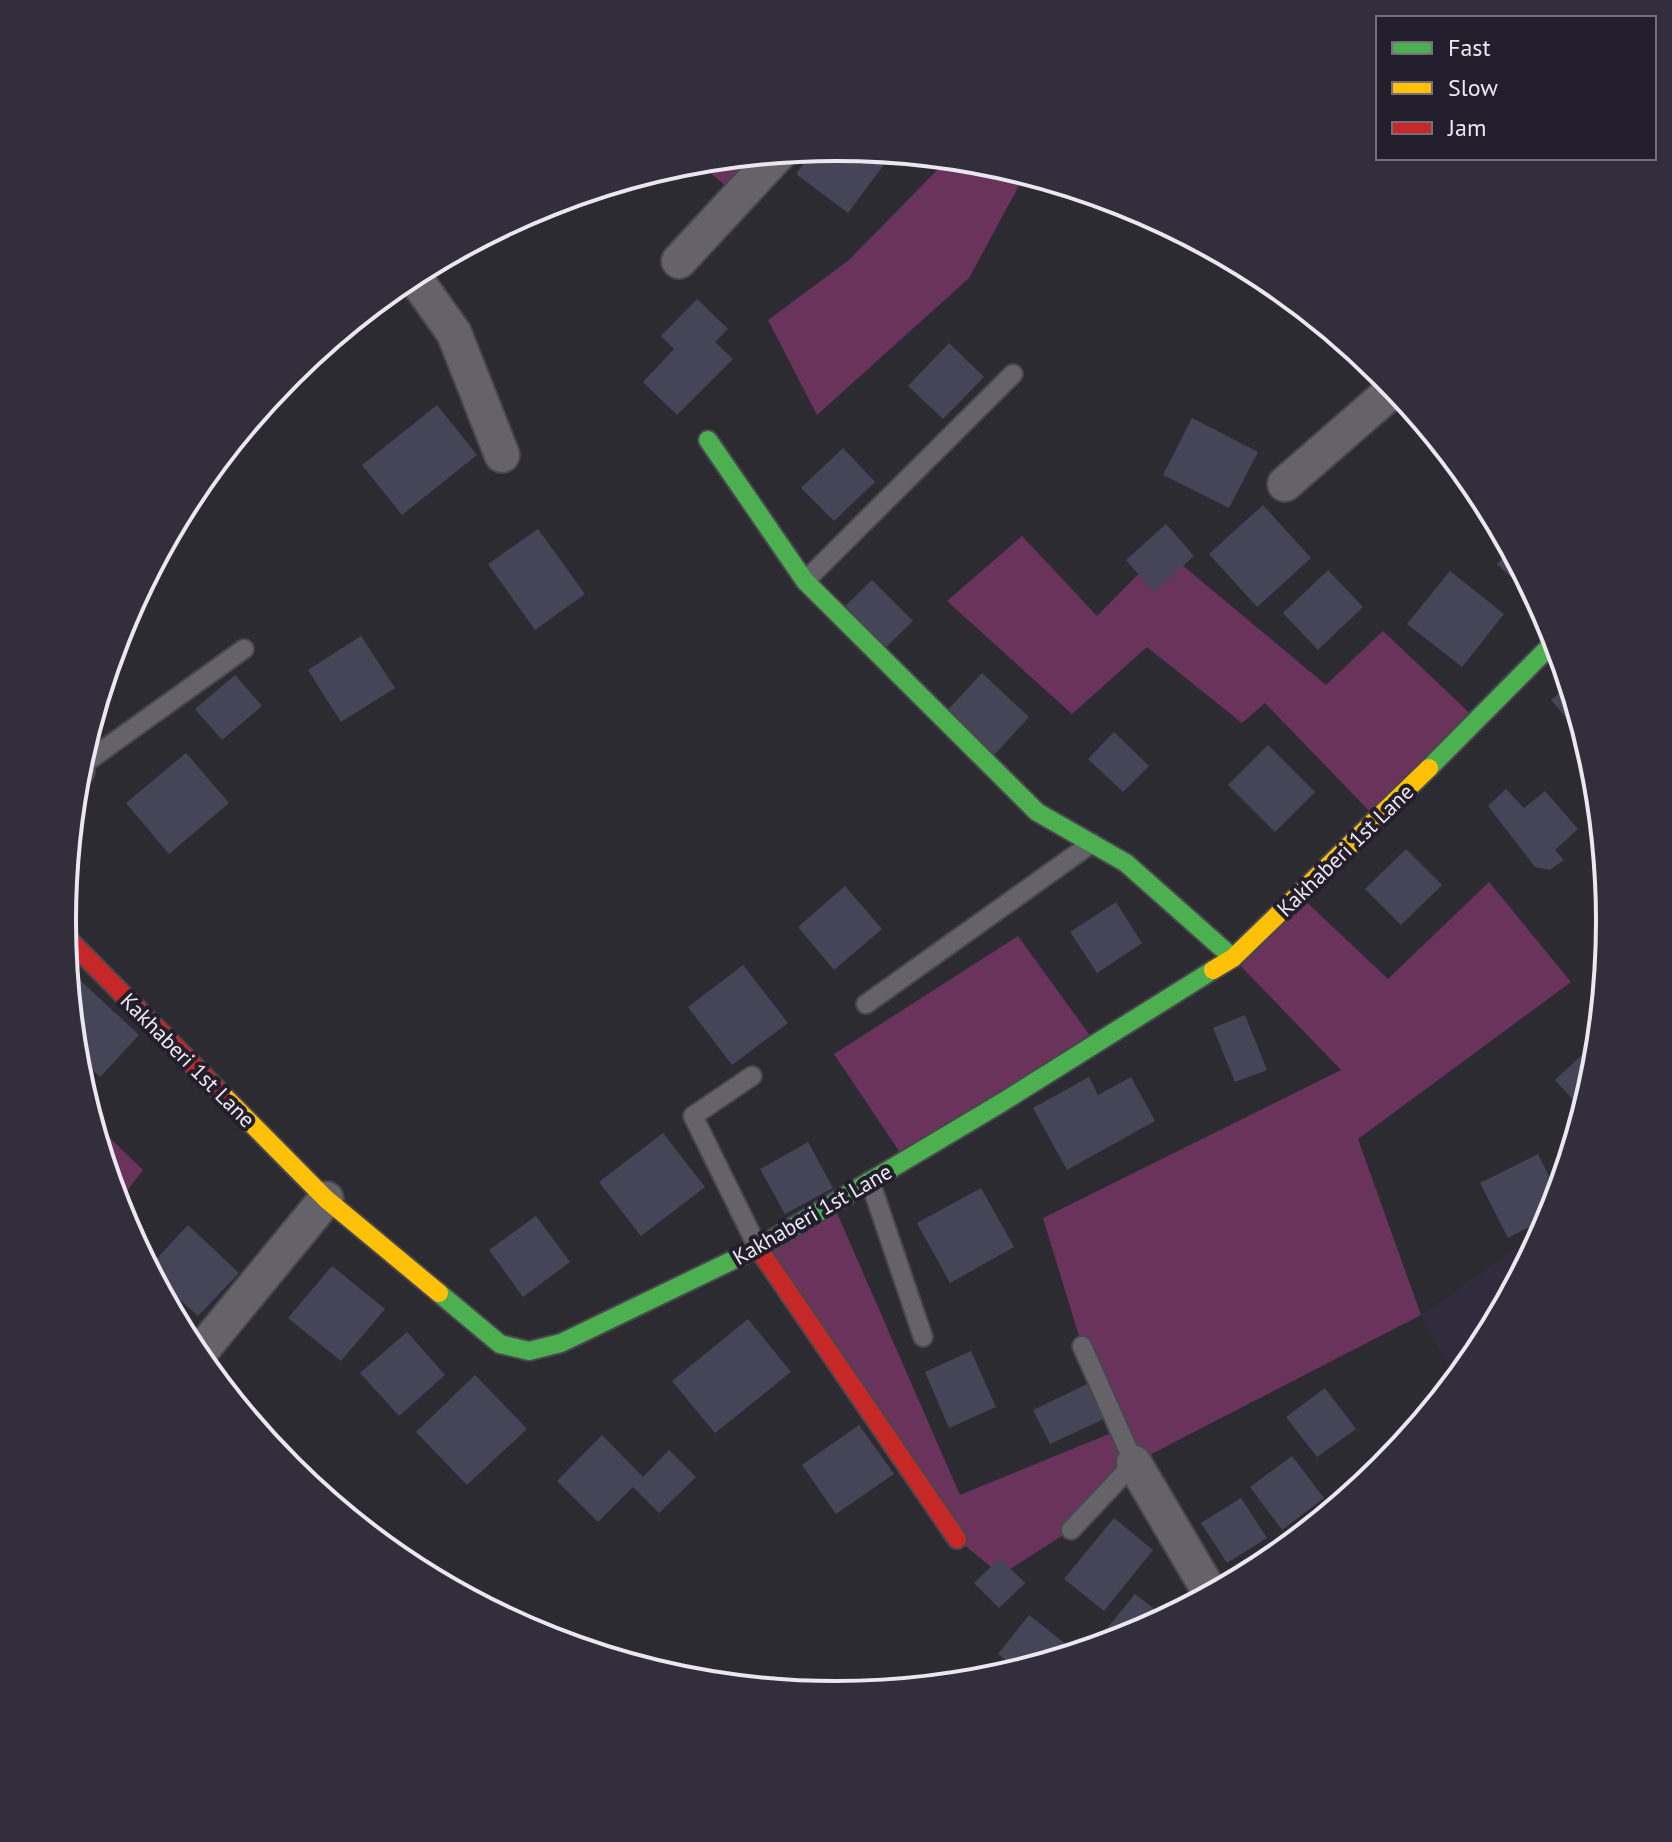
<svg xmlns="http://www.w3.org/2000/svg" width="1672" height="1842" font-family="'PT Sans',sans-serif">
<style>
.built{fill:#312c3d}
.green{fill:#6a335c}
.building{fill:#464457}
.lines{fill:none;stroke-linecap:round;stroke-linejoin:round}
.lane-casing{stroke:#48474d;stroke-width:22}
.street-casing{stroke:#48474d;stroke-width:38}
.fast-casing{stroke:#48474d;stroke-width:22}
.slow-casing{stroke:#48474d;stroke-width:22}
.jam-casing{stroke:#48474d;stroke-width:22}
.lane{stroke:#656369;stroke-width:18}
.street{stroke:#656369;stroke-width:34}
.fast{stroke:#4caf50;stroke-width:18}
.slow{stroke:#ffc107;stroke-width:18}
.jam{stroke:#c62828;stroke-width:18}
.labels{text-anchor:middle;stroke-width:8;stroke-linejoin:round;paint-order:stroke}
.street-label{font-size:22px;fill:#eae7f0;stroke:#231e2b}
.rim{fill:none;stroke:#eae7f0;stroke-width:4}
</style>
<rect width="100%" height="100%" fill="#2d2b32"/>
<path class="built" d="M1545,1229l-66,122 -23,29 -35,-65z"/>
<path class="green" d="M779,153l-40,44 -43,-36z
M949,158l46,6 26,18 -52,96 -152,137 -49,-95 81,-60z
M1022,536l75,80 66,-67 163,136 57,-54 94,89 -99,100 -113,-117 -23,20 -95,-76 -75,67 -125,-113z
M1489,882l82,100 -213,157 63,176 -287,148 -63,67 -70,45 -44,-36 -199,-291 75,-44 127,291 159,-65 -37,-84 -39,-128 298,-148 -108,-112 66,-63 89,84z
M1018,936l78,108 -191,116 -71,-106z
M91,1120l52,50 -26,34z"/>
<path class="building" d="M836,147l42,4 10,8 -40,54 -52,-39 18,-25z
M697,299l31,30 -13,13 18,17 -56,56 -34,-33 31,-33 -13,-13z
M1327,328l49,40 -9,9 -45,-44z
M949,343l35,34 -41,42 -35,-33z
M437,405l40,50 -75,60 -40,-50z
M1192,418l66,34 -29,56 -66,-33z
M843,448l32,34 -41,39 -33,-33z
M1487,504l17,33 -26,-21z
M1263,505l48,53 -54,49 -48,-53z
M1166,524l28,32 -40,36 -28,-32z
M538,529l47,65 -50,36 -47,-66z
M1511,550l24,44 -3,3 -35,-33z
M1328,570l35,37 -45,43 -35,-37z
M1450,571l54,43 -42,53 -55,-43z
M872,580l41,41 -32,31 -40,-42z
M361,636l34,52 -54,34 -33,-52z
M982,673l47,44 -36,39 -47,-44z
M235,675l27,31 -40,34 -27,-31z
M1569,685l15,48 2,8 -35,-41z
M1114,732l35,34 -26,26 -35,-33z
M1268,745l47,47 -40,40 -47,-47z
M186,753l43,50 -60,51 -43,-51z
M1506,789l18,19 21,-17 33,38 -23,21 9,10 -14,10 -15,-3 -47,-61z
M1406,849l36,36 -41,40 -36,-36z
M845,886l37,43 -48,41 -36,-43z
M1116,902l26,41 -45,30 -27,-41z
M743,965l45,58 -56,42 -44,-58z
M67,968l72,67 -39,42 -25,-24z
M1245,1015l22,55 -32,12 -22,-54z
M1598,1040l-3,32 -12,39 -28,-31z
M1089,1077l9,18 33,-18 24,44 -88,49 -34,-62z
M663,1133l42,54 -64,49 -42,-54z
M808,1142l25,46 -48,26 -25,-45z
M1538,1154l20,40 -6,21 -44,23 -28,-55z
M981,1188l33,59 -64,36 -33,-60z
M536,1216l34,46 -47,35 -34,-47z
M188,1225l51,48 -41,43 -47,-43 -3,-5z
M332,1266l53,43 -44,52 -53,-43z
M748,1319l43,53 -76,61 -43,-52z
M407,1332l38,43 -46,41 -39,-43z
M971,1351l25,56 -47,21 -24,-56z
M475,1375l52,54 -60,56 -51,-53z
M1087,1384l17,35 -54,25 -17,-34z
M1325,1388l31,41 -39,28 -31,-40z
M859,1425l35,49 -58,40 -34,-49z
M602,1435l41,42 26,-27 27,27 -37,36 -26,-26 -35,35 -41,-41z
M1292,1456l32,42 -42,32 -32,-43z
M1241,1498l26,40 -40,25 -26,-40z
M1114,1518l39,32 -49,61 -40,-32z
M1000,1558l25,25 -26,25 -25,-25z
M1135,1594l31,24 -34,18 -16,5 -12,-9z
M1029,1615l39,31 -11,13 -38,12 -21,-17z"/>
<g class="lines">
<g class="lane-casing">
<path id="lane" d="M805,581l208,-207
M78,768l166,-119
M866,1004l226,-161
M752,1076l-59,40 65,132
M870,1181l53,156
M1071,1530l63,-67 -52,-117"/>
</g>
<g class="street-casing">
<path id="street" d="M679,261l100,-108
M412,274l42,59 48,122
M1285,484l110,-96
M77,770v-2
M197,1356l129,-157
M1134,1463l77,131"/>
</g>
<g class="fast-casing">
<path id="fast" d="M708,440l97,141 232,231 89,51 107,95
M1429,768l127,-128
M439,1293l61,51 29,7 32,-8 197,-95 243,-145 212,-133"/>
</g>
<g class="slow-casing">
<path id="slow" d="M1213,970l20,-12 196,-190
M221,1093l105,106 113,94"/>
</g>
<g class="jam-casing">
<path id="jam" d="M63,934l158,159
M758,1248l199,291"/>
</g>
<use href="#lane" class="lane"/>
<use href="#street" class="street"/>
<use href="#fast" class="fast"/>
<use href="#slow" class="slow"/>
<use href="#jam" class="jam"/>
</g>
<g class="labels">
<g class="street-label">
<text transform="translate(1345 850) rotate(-44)" y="8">Kakhaberi 1st Lane</text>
<text transform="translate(188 1060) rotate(45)" y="8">Kakhaberi 1st Lane</text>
<text transform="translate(812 1214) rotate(-30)" y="8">Kakhaberi 1st Lane</text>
</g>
</g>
<path d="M0 0H1672V1842H0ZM76 921a760 760 0 1 1 1520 0a760 760 0 1 1-1520 0Z" fill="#332e3b" fill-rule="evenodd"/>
<path class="rim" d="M76 921a760 760 0 1 1 1520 0a760 760 0 1 1-1520 0Z"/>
<rect x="1376" y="16" width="280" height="144" fill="#231e2b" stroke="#736e7a" stroke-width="2"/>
<rect x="1392" y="42" width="40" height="12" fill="#4caf50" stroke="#736e7a" stroke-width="2"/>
<text x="1448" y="56" font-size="24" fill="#eae7f0">Fast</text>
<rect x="1392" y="82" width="40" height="12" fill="#ffc107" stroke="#736e7a" stroke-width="2"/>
<text x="1448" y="96" font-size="24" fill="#eae7f0">Slow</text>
<rect x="1392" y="122" width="40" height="12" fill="#c62828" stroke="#736e7a" stroke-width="2"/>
<text x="1448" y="136" font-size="24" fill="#eae7f0">Jam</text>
</svg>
